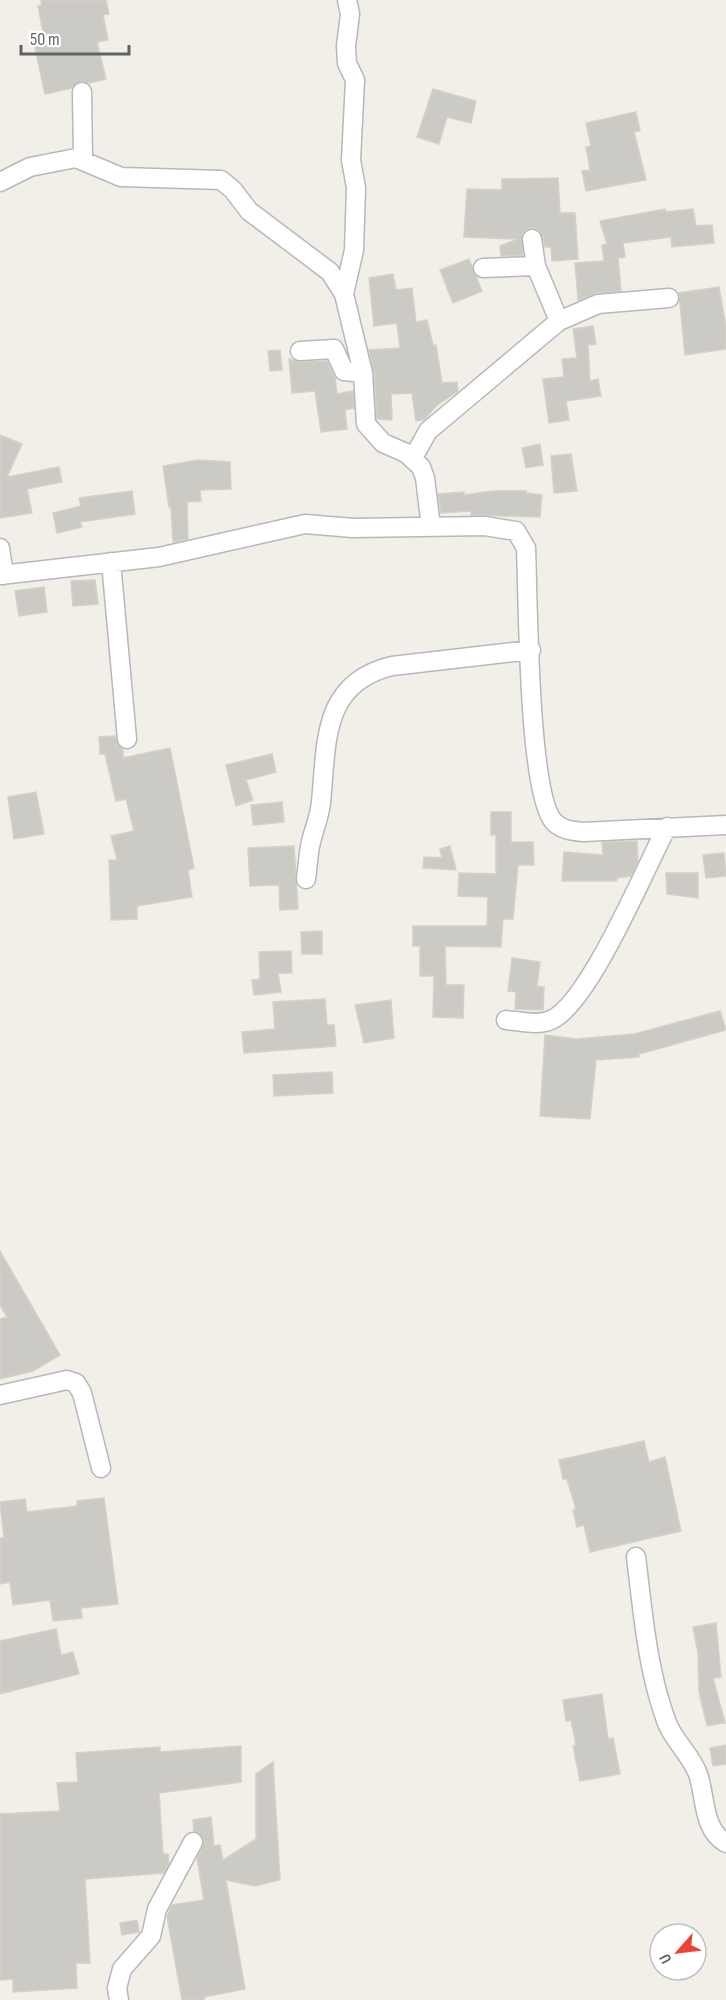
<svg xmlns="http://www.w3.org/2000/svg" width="726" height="2000" font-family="'Sofia Sans Condensed',sans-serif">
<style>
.building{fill:#cccac5;stroke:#d6d1c6;stroke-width:1.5}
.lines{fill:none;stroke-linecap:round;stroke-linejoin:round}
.minor-casing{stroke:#b5b8bc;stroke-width:21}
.minor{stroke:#fff;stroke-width:18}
</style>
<rect width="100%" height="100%" fill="#f1efe8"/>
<path class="building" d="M41,0h65l3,14 -6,1 5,25 -11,2 9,37 -17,4 -8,-2 -9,7 -27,6 -13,-60 11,-2 -5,-26 4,-1z
M433,89l43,12 -5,22 -24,-6 -8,27 -22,-7z
M636,112l4,19 -6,1 12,48 -60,11 -4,-20 8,-1 -4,-23 5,-1 -5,-23z
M558,178l2,35h15l3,46 -26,2 -1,-14h-6l-4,-14 -5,-5h-6l-8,6 1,21 -22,1 -1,-10 18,-7 -54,-2 3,-48 35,1v-11z
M665,209l1,3 27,-3 3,17 16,-1 2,18 -42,4 -1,-10 -48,6 2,14 -7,1 3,33 -24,2 -19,7 -3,-37 29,-2 -2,-16 5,-1 -7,-23z
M469,259l13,32 -29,12 -13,-33z
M393,274l3,16 16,-2 4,34 11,-2 6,25h3l6,38 15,-1 1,9 -22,15 -12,14 -8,1 -4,-28 -21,1 1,26 -15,-1 -3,-47 -5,-22 31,-2 -3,-25 -23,3 -5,-48z
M719,287l7,40v22l-41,6 -6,-62z
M593,326l3,18 -8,1 2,36 8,-2 3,17 -35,5 3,19 -20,3 -6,-44 21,-2 -2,-18 15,-1 -4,-29z
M280,350l2,20 -12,1 -2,-20z
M289,359l12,3 26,-1 8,17 2,16 16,-3 1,17 -9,2 2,19 -26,3 -6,-41 -23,2z
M0,435l22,9 -15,33 52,-10 3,15 -35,7 5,24 -32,5z
M540,444l3,21 -17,3 -4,-20z
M571,454l6,37 -23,2 -3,-37z
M198,460l32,2 1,27 -31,1 1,11 -14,1 1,37 -15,3 -2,-35h-2l-6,-41z
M132,491l3,23 -55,8 2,5 -25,6 -4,-20 28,-7 -2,-8z
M492,491h34v2l16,2 -2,22 -69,-2v-4l-30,2 -3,-19 26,-2v3z
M95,580l3,24 -25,2 -2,-25z
M44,587l3,25 -28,4 -4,-25z
M115,736l3,9 5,4v9l47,-10 24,120 -6,2 4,27 -55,9v13l-26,1 -2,-60h8l-6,-24 23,-5 -8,-32 -10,2 -11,-47h-5l-1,-17z
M272,754l4,18 -30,8 7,20 -17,6 -10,-41z
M36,792l8,42 -30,5 -6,-42z
M282,802l2,20 -31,3 -2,-20z
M491,812h20v30h22l1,23h-16l-5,54h-10l-2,28 -56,-1 1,39h18l-1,33 -30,-1 1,-41h-14v-30h-7v-20h74l1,-29 -30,-1 1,-23 37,1v-39h-5z
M637,841l1,20 -7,15 -15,2 1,3h-55l2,-29 39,3 -1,-13z
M294,846l4,63 -18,1 -1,-25 -29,1 -2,-38z
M450,846l6,24 -33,-2 1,-11 18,1 -2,-9z
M724,853l2,23 -20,2 -3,-23z
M666,873h32v25l-31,-4z
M322,931v23h-20l-1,-22z
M291,951l1,22h-14l3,19 -27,3 -2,-15 8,-1 -1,-27z
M512,958l28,4 -3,24 7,1 -1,23 -28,-1 1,-17 -8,-1z
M325,999l2,26h7l2,21 -92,7 -2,-21 33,-3 -2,-27z
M391,1000l3,38 -30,5 -9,-38z
M720,1011l6,19 -87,24v3l-43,3 -6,59 -50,-3 5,-81 32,4 57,-5z
M332,1072l1,21 -59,3 -1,-21z
M0,1251l60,104 -27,16 -33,8v-60l7,-2 -7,-12z
M644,1441l5,21 16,-5 16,74 -91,21 -6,-27 -7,2 -4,-17 3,-1 -9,-30h-4l-4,-19z
M104,1498l14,106 -37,4 1,10 -29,3 -3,-21 -37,5 -3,-23 -10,2v-46h4l-4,-36 25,-3 2,13 50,-6v-5z
M716,1623l5,54 -8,1 12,45 -18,3 -8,-34 -1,-40 -5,-25z
M56,1629l5,26 12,-3 6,22 -79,20v-53z
M602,1694l6,45 5,-1 7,36 -40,7 -7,-35 3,-1 -5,-25 -5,1 -3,-21z
M726,1745v19l-13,2 -3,-18z
M241,1746v36l-82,11 4,61h5l1,9 -5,10 -79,6 5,84h-14l1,25 -64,4v-13l-13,1v-166l60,-3 -3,-28 21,-1 -2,-29 84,-6v5z
M273,1762l7,118 -25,6 -29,-6 19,109 -41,8v3h-22l-15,-84 5,-11 32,-5 -7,-41 7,-18 -2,-5 -8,-5 -1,-11 18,-3 3,29 6,-1 3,15 33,-21v-65z
M137,1920l2,12 -17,3 -2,-12z"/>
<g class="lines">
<g class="minor-casing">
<path id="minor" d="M82,92l1,67
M0,182l30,-15 46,-9 45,19 100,3 12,10 16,21 81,61 14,22 19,79 3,51 17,19 23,10 15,14 4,11 6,49
M532,239l4,27 23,55
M483,268l53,-2
M344,294l10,-44 2,-62 -5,-28 4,-80 -8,-17 -1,-17 4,-32 -3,-14
M300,351l34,-2 10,22 19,2
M413,458l15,-27 131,-110 39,-17 71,-6
M0,548l4,27
M111,562l16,177
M0,575l159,-18 146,-33 48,4 132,-2 31,5 10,17c2,47 2,247 28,274 8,8 19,9 29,10l143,-7
M306,879c2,-14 2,-28 6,-41 3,-12 8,-23 9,-36 6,-59 0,-119 71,-136l139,-16
M506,1020c14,1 32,6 45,0 38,-16 94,-152 116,-193
M0,1395l67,-15 9,3 6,10 19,75
M636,1557c7,55 11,113 31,166 7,18 24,32 31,51 8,23 4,55 28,69
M119,2000l-2,-12 5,-19 29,-33 6,-27 36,-67"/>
</g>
<use href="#minor" class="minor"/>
</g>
<g transform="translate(678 1952) rotate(242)"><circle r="28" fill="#ffffff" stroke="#bfc1c3" stroke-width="1.5"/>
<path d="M0-4.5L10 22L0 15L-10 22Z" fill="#ea4335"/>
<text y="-9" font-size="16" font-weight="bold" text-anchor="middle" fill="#5f6368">U</text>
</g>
<path d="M21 45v9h108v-9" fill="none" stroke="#5f6368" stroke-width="3"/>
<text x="30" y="45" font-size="18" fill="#5f6368" stroke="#ffffff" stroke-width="4.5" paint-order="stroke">50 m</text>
</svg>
